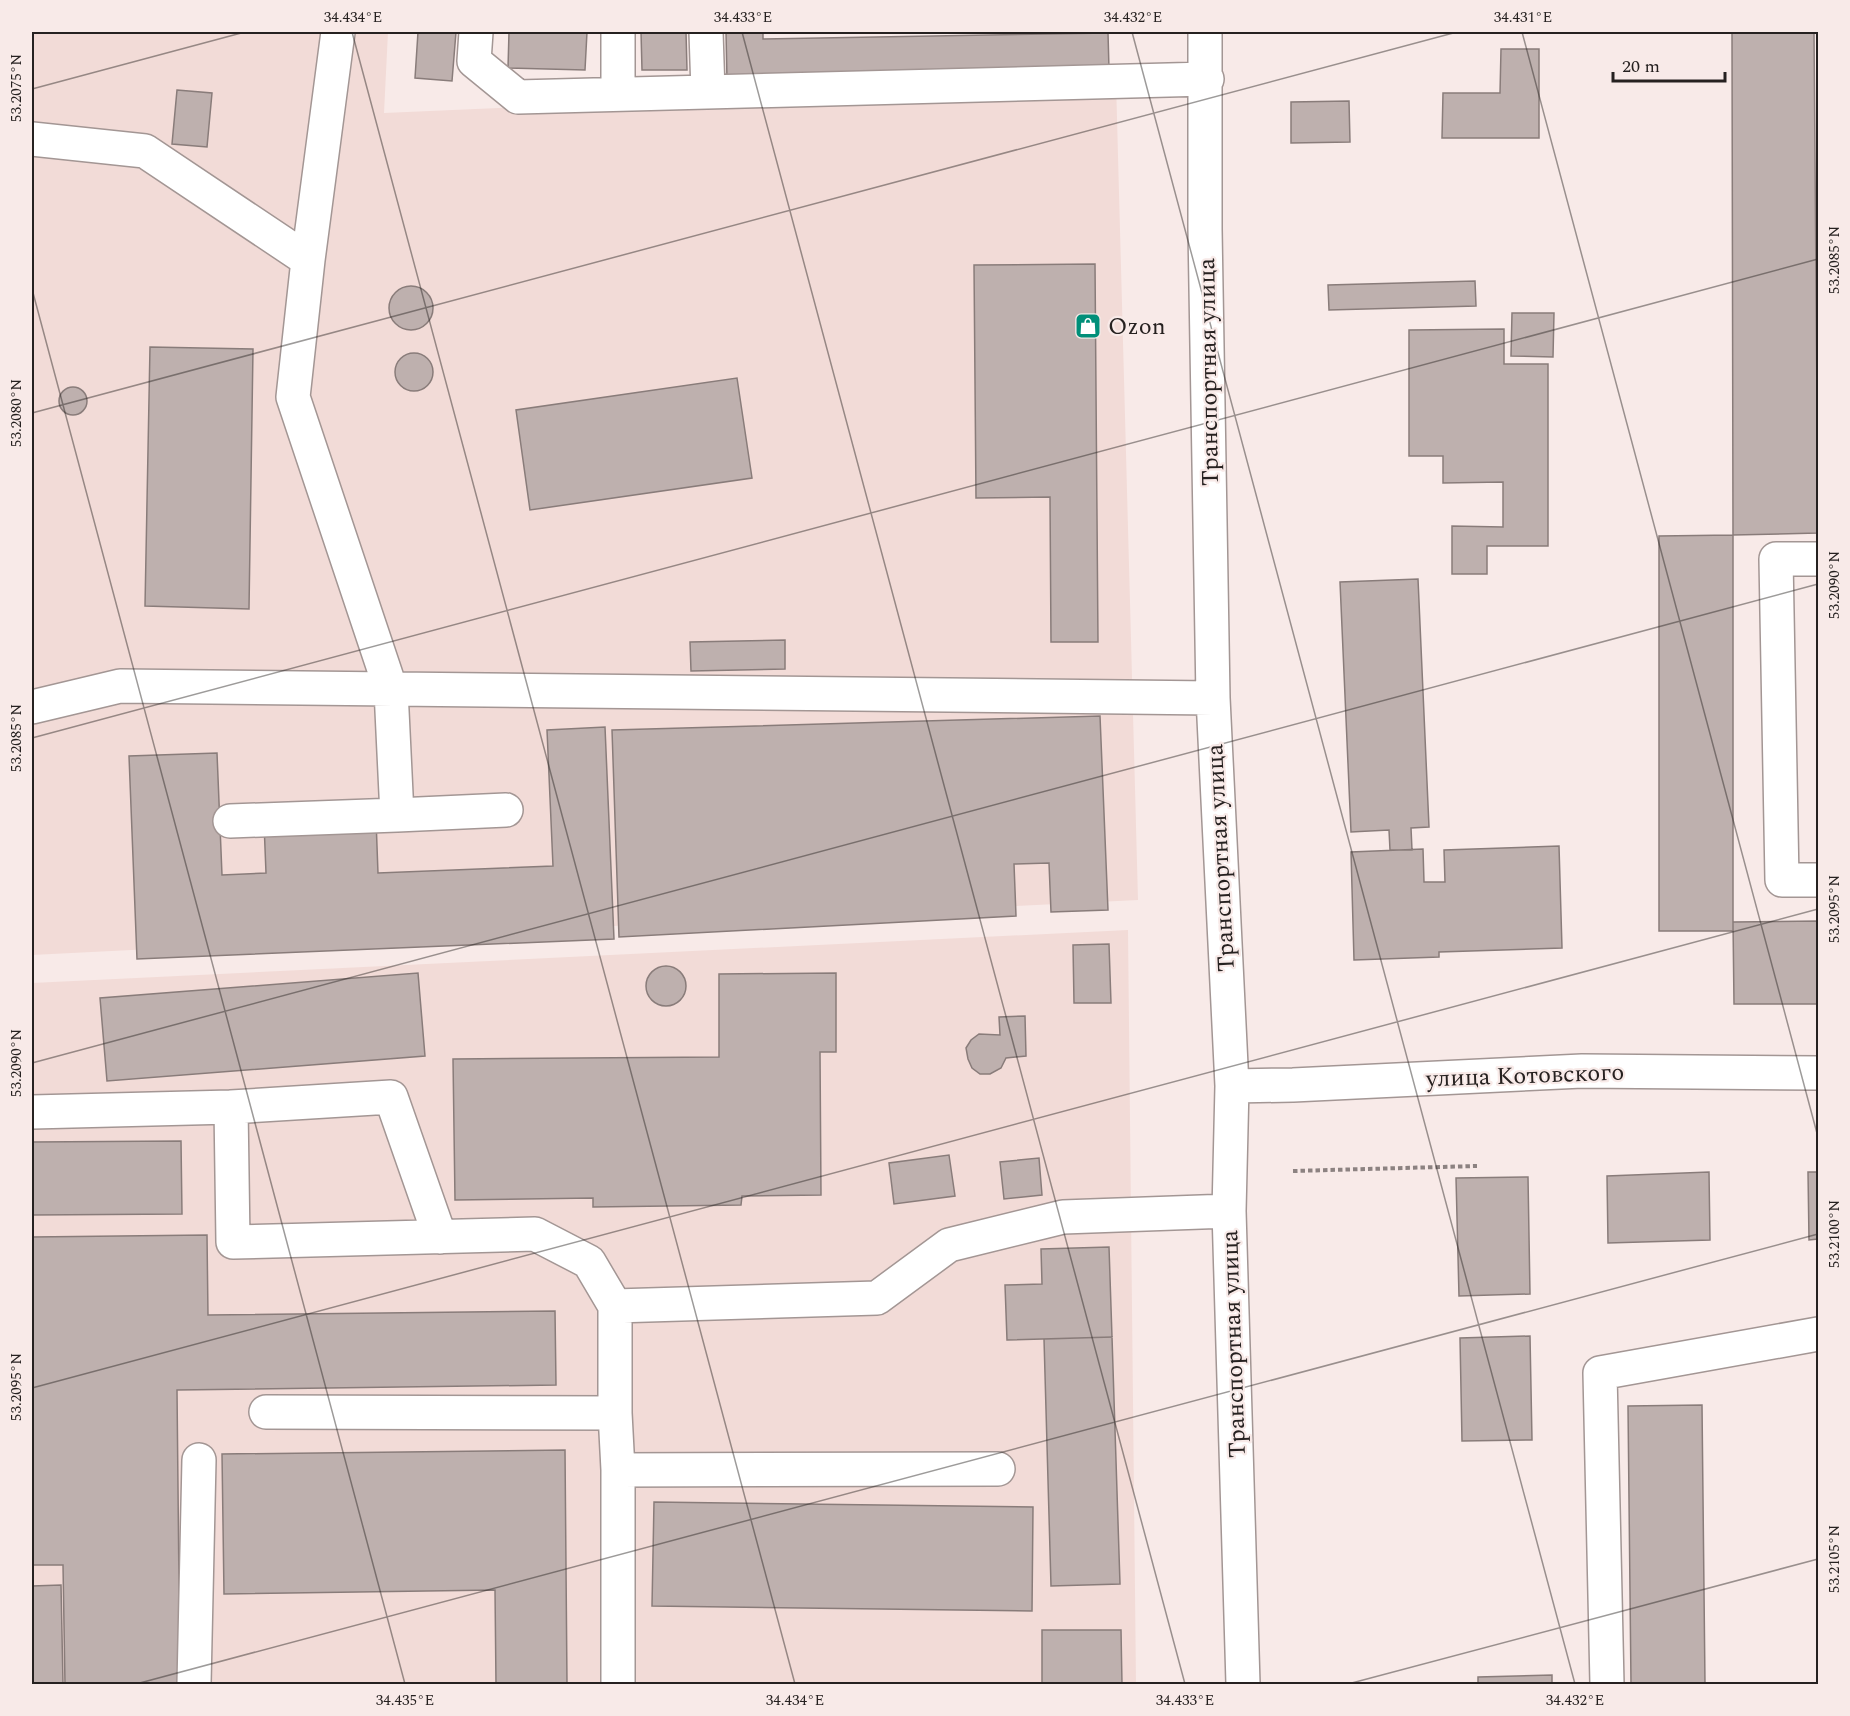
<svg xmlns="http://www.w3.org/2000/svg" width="1850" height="1716" font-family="Spectral,serif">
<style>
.built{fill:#f2dbd7}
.building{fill:#beb0ae;stroke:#897c7a;stroke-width:1.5}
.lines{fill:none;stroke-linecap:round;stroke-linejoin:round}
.minor-casing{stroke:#a39694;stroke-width:36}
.path{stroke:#8c8281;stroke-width:4;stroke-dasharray:4.5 3;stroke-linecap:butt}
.minor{stroke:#fff;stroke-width:33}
.ticks{fill:none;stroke:#262120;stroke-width:1.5;stroke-opacity:0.45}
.labels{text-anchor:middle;stroke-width:4.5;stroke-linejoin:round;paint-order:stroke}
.poi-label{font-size:24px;fill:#262120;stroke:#f8eae8;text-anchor:start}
.street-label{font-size:24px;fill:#262120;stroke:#f8eae8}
.neatline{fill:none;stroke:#262120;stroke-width:2}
.ticks-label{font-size:15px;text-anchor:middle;fill:#262120}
</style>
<rect width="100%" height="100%" fill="#f8eae8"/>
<path class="built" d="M32,32h356l-4,81 732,-32 22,819 -1106,55z
M1128,930l8,754h-1104v-701z"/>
<path class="building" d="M418,32h38l-4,49 -37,-3z
M509,32h78l-2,38 -77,-2z
M641,32h45l1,38h-45z
M726,32h37v7l345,-6 1,36 -382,11z
M1732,32h82l4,501 -85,2z
M1501,49h38v89h-97l1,-45h57z
M177,90l35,3 -5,54 -35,-3z
M1349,101l1,41 -59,1v-41z
M1095,264l3,378h-47l-1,-145 -74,1 -2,-233z
M1475,281l1,25 -147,4 -1,-25z
M389 308a22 22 0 1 1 44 0a22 22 0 1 1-44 0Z
M1512,313h42l-1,44 -42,-1z
M1504,329v35h44v182h-61v28h-35v-48l51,1v-45l-60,1v-27h-34v-126z
M150,347l103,2 -4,260 -104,-3z
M395 372a19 19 0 1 1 38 0a19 19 0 1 1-38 0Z
M737,378l15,100 -222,32 -14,-100z
M59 401a14 14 0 1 1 28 0a14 14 0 1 1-28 0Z
M1733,535v396h-74v-395z
M1418,579l11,248 -18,1 1,22h-22l-1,-20 -38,2 -11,-250z
M785,640v29l-94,2 -1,-29z
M1100,716l8,194 -57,2 -2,-49 -35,1 2,52 -397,21 -7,-207z
M605,727l9,212 -477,20 -8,-203 88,-3 5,122 44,-2 -2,-50 112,-4 2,54 175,-7 -6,-136z
M1559,846l3,102 -123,4v5l-85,3 -3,-108 72,-3 1,33h21l-1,-32z
M1818,921v83h-84l-1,-82z
M1109,944l2,59h-37l-1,-58z
M646 986a20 20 0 1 1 40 0a20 20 0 1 1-40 0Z
M418,973l7,83 -318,25 -7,-83z
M836,973v79h-16l1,143 -79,1 -1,9 -148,2v-9l-138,2 -2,-141 266,-2v-83z
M1025,1016l1,40 -20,2 -5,10 -11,6h-10l-8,-6 -4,-9 -2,-11 5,-8 8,-6 21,1 -1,-18z
M181,1141l1,73 -150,1v-73z
M949,1155l6,41 -61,8 -5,-41z
M1039,1158l3,37 -38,4 -4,-37z
M1709,1172l1,68 -102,3 -1,-67z
M1808,1172h10v67l-9,1z
M1528,1177l2,117 -71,2 -3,-118z
M207,1235l1,80 347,-4 1,74 -379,5 3,294h-115l-2,-119h-31v-328z
M1109,1247l3,90 -105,3 -2,-55 37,-1 -1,-35z
M1530,1336l2,104 -70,1 -2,-103z
M1112,1337l8,247 -69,2 -7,-247z
M1702,1405l3,279h-74l-3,-278z
M565,1450l2,234h-71l-1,-94 -271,4 -2,-140z
M654,1502l379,5 -1,104 -380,-5z
M61,1585l2,99h-31v-98z
M1042,1630h79l1,54h-80z
M1552,1675v9h-74v-7z"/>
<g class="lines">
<g class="minor-casing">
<path id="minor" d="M476,32l-2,29 44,36 689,-18
M706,32l2,60
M1205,32v197l8,469 19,388 -3,125 14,473
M618,94v-62
M32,139l113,12 163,109
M1818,559h-42l6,321h36
M32,707l88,-21 1093,12
M397,815l109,-5
M230,821l167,-6 -6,-125 -98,-293 15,-137 30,-228
M1232,1086l61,-1 289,-14 236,2
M231,1107l160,-10 49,140
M32,1112l199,-5 2,135 302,-8 54,28 26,44 262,-8 72,-53 114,-28 166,-6
M615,1306v107l3,57v214
M266,1412l349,1
M618,1470l380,-1
M194,1684l5,-224
M1607,1684l-7,-311 218,-39"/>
</g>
<path class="path" d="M1293,1171l184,-5"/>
<use href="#minor" class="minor"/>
</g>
<path class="ticks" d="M352,32l443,1652M742,32l443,1652M1132,32l443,1652M1522,32l296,1105M32,89l213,-57M32,289l373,1395M32,413l1425,-381M32,738l1786,-479M32,1063l1786,-479M32,1388l1786,-479M136,1684l1682,-450M1348,1684l470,-125"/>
<defs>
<g id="shop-square" transform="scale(1.35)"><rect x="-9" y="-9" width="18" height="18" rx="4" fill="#008f79" stroke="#f8eae8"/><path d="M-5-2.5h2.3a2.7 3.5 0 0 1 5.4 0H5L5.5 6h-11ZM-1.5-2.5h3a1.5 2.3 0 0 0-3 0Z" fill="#fff"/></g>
</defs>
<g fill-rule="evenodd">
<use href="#shop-square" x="1088" y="326"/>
</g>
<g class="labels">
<g class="poi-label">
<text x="1108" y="334">Ozon</text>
</g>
<g class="street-label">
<text transform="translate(1208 372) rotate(-91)" y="8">Транспортная улица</text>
<text transform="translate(1220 858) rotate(-93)" y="8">Транспортная улица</text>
<text transform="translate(1525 1075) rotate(-2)" y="8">улица Котовского</text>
<text transform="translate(1233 1344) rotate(-92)" y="8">Транспортная улица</text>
</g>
</g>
<rect width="1850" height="1716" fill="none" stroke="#f8eae8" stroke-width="66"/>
<path d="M1613 72v9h112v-9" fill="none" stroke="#262120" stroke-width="3"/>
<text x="1622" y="72" font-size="18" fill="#262120" stroke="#f8eae8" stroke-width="4.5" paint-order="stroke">20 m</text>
<rect x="33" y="33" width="1784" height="1650" class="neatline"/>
<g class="ticks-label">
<text x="353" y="22">34.434°E</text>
<text x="743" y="22">34.433°E</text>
<text x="1133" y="22">34.432°E</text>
<text x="1523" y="22">34.431°E</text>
<text transform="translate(16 88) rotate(-90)" y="5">53.2075°N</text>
<text transform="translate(1834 260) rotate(-90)" y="5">53.2085°N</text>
<text transform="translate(16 413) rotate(-90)" y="5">53.2080°N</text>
<text transform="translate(1834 585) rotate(-90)" y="5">53.2090°N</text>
<text transform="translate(16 738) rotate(-90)" y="5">53.2085°N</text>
<text transform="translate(1834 909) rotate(-90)" y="5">53.2095°N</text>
<text transform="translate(16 1063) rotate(-90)" y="5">53.2090°N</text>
<text transform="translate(1834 1234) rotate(-90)" y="5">53.2100°N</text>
<text transform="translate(16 1387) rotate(-90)" y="5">53.2095°N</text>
<text transform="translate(1834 1559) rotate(-90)" y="5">53.2105°N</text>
<text x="405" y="1705">34.435°E</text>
<text x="795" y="1705">34.434°E</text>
<text x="1185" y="1705">34.433°E</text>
<text x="1575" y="1705">34.432°E</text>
</g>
</svg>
